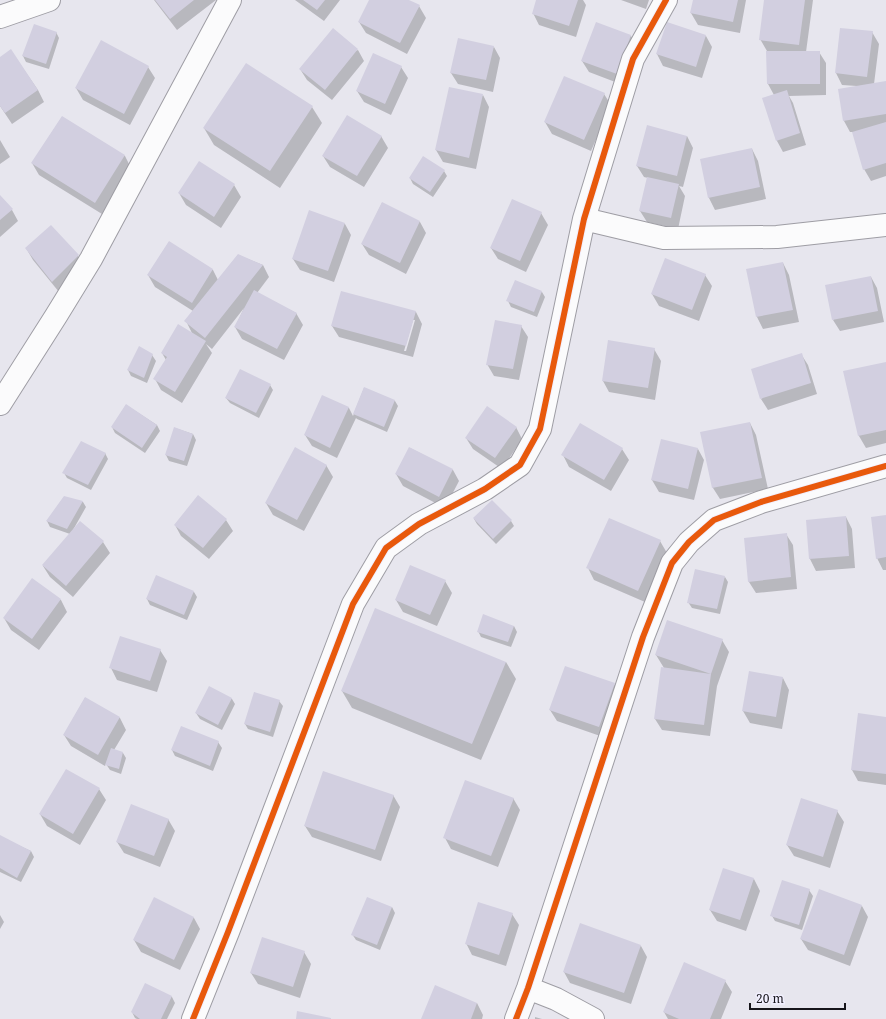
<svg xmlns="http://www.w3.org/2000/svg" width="886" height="1019" font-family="'Noto Serif',serif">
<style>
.shadow{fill:#0003;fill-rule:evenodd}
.building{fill:#d2cfe0}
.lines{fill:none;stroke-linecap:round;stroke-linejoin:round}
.minor-casing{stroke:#9e9da4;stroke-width:24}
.minor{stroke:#fbfbfc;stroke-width:22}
.cycleway-casing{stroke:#f1effe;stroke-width:8}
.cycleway{stroke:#e8590c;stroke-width:6}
</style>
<rect width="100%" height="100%" fill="#e7e6ee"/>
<path class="shadow" d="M154,0h62l-39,30z
M295,0h45l-16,21z
M371,0h36l12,6 7,12 -19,36 -41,-21 -7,-11z
M537,0h46l3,5 -10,32 -37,-12 -6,-12z
M621,0h28l-3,9z
M694,0h52l-6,33 -42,-8 -7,-12z
M765,0h48l-7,52h13l7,11v32l-37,1 4,7 13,42 -23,7 -6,-11 -3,-46 -6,-11 -1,-33 -7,-12z
M841,29l31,3 7,12 -5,40 12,-2v94l-15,5 -7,-12 -11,-37h-3l-6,-11 13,-35 -15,-1 -6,-12z
M56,32l3,6 -10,31 -23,-7 -3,-6z
M631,36l6,11 -14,38 -34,-13 -7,-11z
M706,36l6,11 -10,31 -39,-12 -6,-12z
M494,47l6,11 -7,34 -35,-8 -7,-11z
M358,50l6,11 -32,39 -25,-20 -7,-11z
M11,51l27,39 6,12 -32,22 -12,-18v-48z
M148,67l7,11 -25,47 -47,-25 -7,-12z
M401,67l7,11 -17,37 -27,-13 -7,-11z
M604,94l7,11 -20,46 -39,-17 -7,-12z
M483,95l6,12 -13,62 -33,-7 -7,-12z
M312,107l10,16 -42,65 -66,-43 -10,-17z
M62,117l63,39 6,12 -29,46 -63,-39 -7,-12z
M381,136l7,12 -24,39 -34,-20 -7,-11z
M687,136l6,12 -10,39 -4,-1 6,10 -7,33 -31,-7 -7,-11 8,-33 -4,-1 -7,-11z
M0,140l10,17 -10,7z
M752,149l6,12 8,38 -51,11 -6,-12 -8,-38z
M199,163l35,22 7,12 -20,31 -35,-23 -7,-12z
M444,171l3,5 -14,21 -20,-13 -3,-6z
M0,197l12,13 6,11 -18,16z
M382,203l38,19 6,11 -20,41 -37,-19 -7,-11z
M310,212l35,12 6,11 -17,47 -34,-12 -7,-11z
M541,213l7,12 -22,47 -28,-13 -7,-11z
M51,227l27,29 7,11 -26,25 -26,-32 -7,-12z
M169,242l44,28 5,10 20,-25 25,10 6,12 -12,16 39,20 7,12 -19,35 -42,-21 -7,-12 9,-19 -32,41 -6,-5 6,9 -30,50 -21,-13 -6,-11 11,-19 -4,-7 31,-18 -7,-14 7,-10 -38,-24 -7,-12z
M783,263l6,12 10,47 -36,7 -6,-12 -9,-47z
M705,275l7,11 -13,35 -40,-15 -7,-12z
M871,277l6,11 7,34 -44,9 -7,-11z
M542,292l3,5 -8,20 -26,-10 -3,-6z
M416,312l6,12 -9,33 -74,-20 -7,-11zM413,320h2l-9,31h-2z
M521,326l7,11 -9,43 -25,-4 -7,-12z
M654,349l7,12 -6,39 -46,-8 -6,-11z
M801,354l7,11 9,29 -49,16 -7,-11z
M152,355l4,6 -9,22 -16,-7 -3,-6z
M886,363v80l-20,5 -7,-12 -15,-64z
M270,385l3,5 -14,28 -29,-15 -4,-5z
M364,388l31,13 3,5 -11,26 -30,-13 -1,-1 -19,40 -25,-12 -7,-11 18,-38 26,11 4,8z
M126,405l31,20 3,6 -15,22 -30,-20 -3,-6z
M750,423l6,12 12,54 -48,10 -7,-11 -11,-55z
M516,427l6,12 -20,30 -29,-20 -7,-11z
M175,428l18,6 3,6 -9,26 -18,-5 -3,-6z
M410,448l43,22 6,11 -14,27 -42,-22 -7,-12z
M622,449l7,11 -18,31 -42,-24 -6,-12z
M698,449l6,11 -10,40 -35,-8 -7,-12z
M105,453l3,6 -17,31 -24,-12 -3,-5z
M326,465l7,12 -29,54 -31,-16 -7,-12z
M64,497l19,5 3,5 -13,23 30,12 7,11 -37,44 -23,-20 -7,-11 27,-32 -20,-7 -3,-6z
M886,516v54h-3l-6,-12z
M846,517l6,12 3,39 -39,3 -6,-12 -3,-38z
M474,519l37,2 3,5 -18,18 -19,-20z
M226,520l7,11 -24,28 -28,-23 -6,-11z
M786,534l7,11 4,44 -41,4 -7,-11 -4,-43z
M660,541l7,12 -22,49 -51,-22 -6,-12z
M725,577l3,5 -8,32 -28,-6 -4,-6z
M33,580l28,20 6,12 -28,38 -28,-20 -7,-12z
M445,581l7,12 -15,33 -34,-14 -7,-12z
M194,592l3,5 -10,23 -37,-15 -3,-6z
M514,626l3,6 -6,15 -30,-10 -3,-6z
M722,640l7,12 -12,34 -7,50 -48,-6 -7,-11 9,-51 -8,-13z
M160,650l7,11 -10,31 -40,-12 -6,-12z
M506,662l10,17 -35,81 -129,-52 -10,-17z
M783,678l6,12 -7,39 -32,-6 -7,-12z
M614,684l7,12 -15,42 -49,-17 -7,-11z
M209,688l23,11 3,5 -13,26 -22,-11 -4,-6z
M85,698l35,20 6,12 -12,20 9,3 3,5 -5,16 -11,-4 -4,-6 -1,2 -34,-20 -7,-11z
M279,701l4,5 -10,31 -25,-8 -3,-5z
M886,718v67l-28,-4 -6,-11z
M218,742l4,6 -9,23 -38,-15 -3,-6z
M99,789l7,11 -26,45 -33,-19 -7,-12z
M393,795l7,12 -19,54 -69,-24 -7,-11z
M513,798l7,12 -22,57 -47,-18 -6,-11z
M837,811l7,11 -14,46 -36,-12 -7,-11z
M168,819l7,12 -15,36 -36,-14 -7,-11z
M0,837l31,14 3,6 -13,25 -21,-10z
M754,879l6,12 -14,40 -29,-10 -7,-11z
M809,890l4,6 -11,34 -27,-9 -3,-5z
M154,899l40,19 6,11 -20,41 -39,-18 -7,-12z
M862,906l6,11 -18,49 -42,-16 -7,-11z
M392,907l3,6 -15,37 -24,-10 -4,-6z
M512,914l7,11 -13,41 -34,-11 -6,-12z
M0,915l4,7 -4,7z
M641,946l6,11 -16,47 -61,-21 -6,-11z
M304,952l7,12 -11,34 -42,-14 -7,-11z
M725,981l7,11 -11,27h-53l-4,-7z
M145,985l27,12 3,6 -8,16h-30l-2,-1 -3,-6z
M477,1003l6,12 -1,4h-60z
M535,1017l7,2h-7z"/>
<path class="building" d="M155,0h39l-24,19z
M303,0h22l-8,10z
M369,0h40l11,5 -20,38 -42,-21z
M536,0h42l-9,26 -37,-12z
M693,0h45l-5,22 -43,-9z
M764,0h41l-6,45 -40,-5z
M596,22l35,13 -14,39 -36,-13z
M667,22l39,13 -10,32 -40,-13z
M34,24l23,8 -11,32 -24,-8z
M333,28l25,21 -33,41 -26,-21z
M840,28l33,3 -6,46 -32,-4z
M458,38l36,8 -8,34 -36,-7z
M101,40l48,26 -25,48 -49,-26z
M11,49l27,41 -33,23 -5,-7v-49z
M766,51h54v33h-53z
M373,53l29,13 -17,38 -29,-13z
M246,63l67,43 -43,65 -67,-43z
M564,76l41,17 -21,47 -40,-18z
M886,81v33l-43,7 -5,-32z
M449,87l34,7 -14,64 -34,-8z
M787,90l13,43 -24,8 -14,-43z
M347,115l35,21 -25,40 -35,-20z
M62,116l63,39 -30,48 -64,-40z
M886,122v41l-23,7 -11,-38z
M647,125l40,11 -10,40 -41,-10z
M752,148l8,39 -52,11 -8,-39z
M423,156l22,14 -15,22 -21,-14z
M199,161l36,23 -21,33 -36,-24z
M647,177l32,7 -8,34 -32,-7z
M0,195l13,14 -13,11z
M512,199l30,13 -22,49 -30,-13z
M382,202l38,19 -20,42 -39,-19z
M309,210l36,13 -17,48 -36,-12z
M51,225l28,30 -27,27 -27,-34z
M169,241l44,28 -21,34 -45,-28z
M238,254l25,11 -58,73 -21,-17z
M665,258l41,16 -14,36 -41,-16z
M783,262l10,48 -37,7 -10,-48z
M871,276l7,35 -46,9 -7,-35z
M515,280l27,11 -8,21 -28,-11z
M254,290l43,23 -20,36 -43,-22z
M341,291l75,20 -10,35 -75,-20z
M495,320l27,5 -9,44 -27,-4z
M178,324l28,17 -31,51 -22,-13 14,-22 -6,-4z
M608,340l47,8 -7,40 -46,-7z
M139,346l14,8 -9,24 -17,-8z
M802,353l9,30 -51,16 -9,-30z
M886,362v68l-28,6 -15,-65z
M240,369l31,15 -15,29 -31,-15z
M364,387l31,13 -11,27 -31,-13z
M322,395l27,12 -19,41 -26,-13z
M126,404l31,21 -15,23 -31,-21z
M487,406l30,21 -22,31 -30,-20z
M750,422l12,56 -50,10 -12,-56z
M580,423l43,25 -19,32 -43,-25z
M174,427l19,7 -9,27 -19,-6z
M661,439l37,9 -10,41 -37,-9z
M81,441l25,12 -18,32 -26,-12z
M295,447l32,18 -30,55 -32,-17z
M409,447l44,22 -14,28 -44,-23z
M198,495l29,24 -24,29 -29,-23z
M64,496l19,5 -16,28 -21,-8z
M492,500l20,20 -19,19 -20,-21z
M886,515v42l-10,2 -5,-42z
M846,516l3,40 -40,3 -3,-39z
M609,518l52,22 -23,51 -52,-23z
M80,521l24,20 -38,45 -24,-21z
M787,533l4,44 -43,5 -4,-44z
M410,565l36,15 -16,35 -35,-15z
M695,569l30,7 -8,33 -30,-6z
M156,575l38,16 -10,24 -38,-16z
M32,578l29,21 -29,40 -29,-21z
M375,608l131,54 -34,82 -131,-53z
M483,614l31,12 -6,16 -31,-10z
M667,620l56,19 -12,35 -56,-19z
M120,636l41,13 -11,32 -41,-13z
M565,666l50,17 -16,44 -50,-17z
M661,667l50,7 -7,51 -50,-6z
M749,671l34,6 -7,40 -34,-6z
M209,686l23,12 -14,27 -23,-12z
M254,692l26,8 -10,32 -26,-8z
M85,697l35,20 -22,38 -35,-20z
M858,713l28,4v57l-35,-4z
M181,726l38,15 -9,25 -39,-16z
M111,748l12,4 -4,17 -14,-4z
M66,769l34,19 -27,46 -34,-20z
M323,771l71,24 -19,55 -71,-24z
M465,780l49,18 -23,58 -48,-18z
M801,798l37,12 -15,47 -37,-12z
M131,804l38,15 -15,37 -38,-14z
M0,835l31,16 -14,27 -17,-10z
M723,868l31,10 -14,42 -31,-10z
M782,880l28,9 -11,36 -29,-9z
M819,889l43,16 -18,50 -44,-16z
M154,897l40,20 -20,43 -41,-20z
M367,897l25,10 -15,38 -26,-10z
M478,902l35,11 -14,42 -34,-11z
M580,923l61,22 -17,48 -61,-21z
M262,937l43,14 -12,36 -43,-14z
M684,962l42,18 -16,39h-31l-16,-7z
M145,983l27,13 -11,23h-21l-9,-7z
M435,985l42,18 -6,16h-50z
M297,1011l34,7v1h-35z"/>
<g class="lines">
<g class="minor-casing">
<path id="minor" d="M0,17l49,-17
M584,219l80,19 113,-1 109,-12
M0,404l56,-88 35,-57 139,-259
M528,988l28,11 37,20
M193,1019l35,-87 125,-328 33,-56 33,-24 66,-35 35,-24 20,-36 44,-210 49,-160 33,-59
M516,1019l12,-31 115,-351 29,-74 17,-21 25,-22 47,-18 125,-36"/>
</g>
<use href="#minor" class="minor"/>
<g class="cycleway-casing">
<path id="cycleway" d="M193,1019l35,-87 125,-328 33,-56 33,-24 66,-35 35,-24 20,-36 44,-210 49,-160 33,-59
M516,1019l12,-31 115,-351 29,-74 17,-21 25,-22 47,-18 125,-36"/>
</g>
<use href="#cycleway" class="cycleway"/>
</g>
<path d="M750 1003v6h95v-6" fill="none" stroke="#16151a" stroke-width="2"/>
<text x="756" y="1003" font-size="12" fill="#16151a" stroke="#f1effe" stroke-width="3" paint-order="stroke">20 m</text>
</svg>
